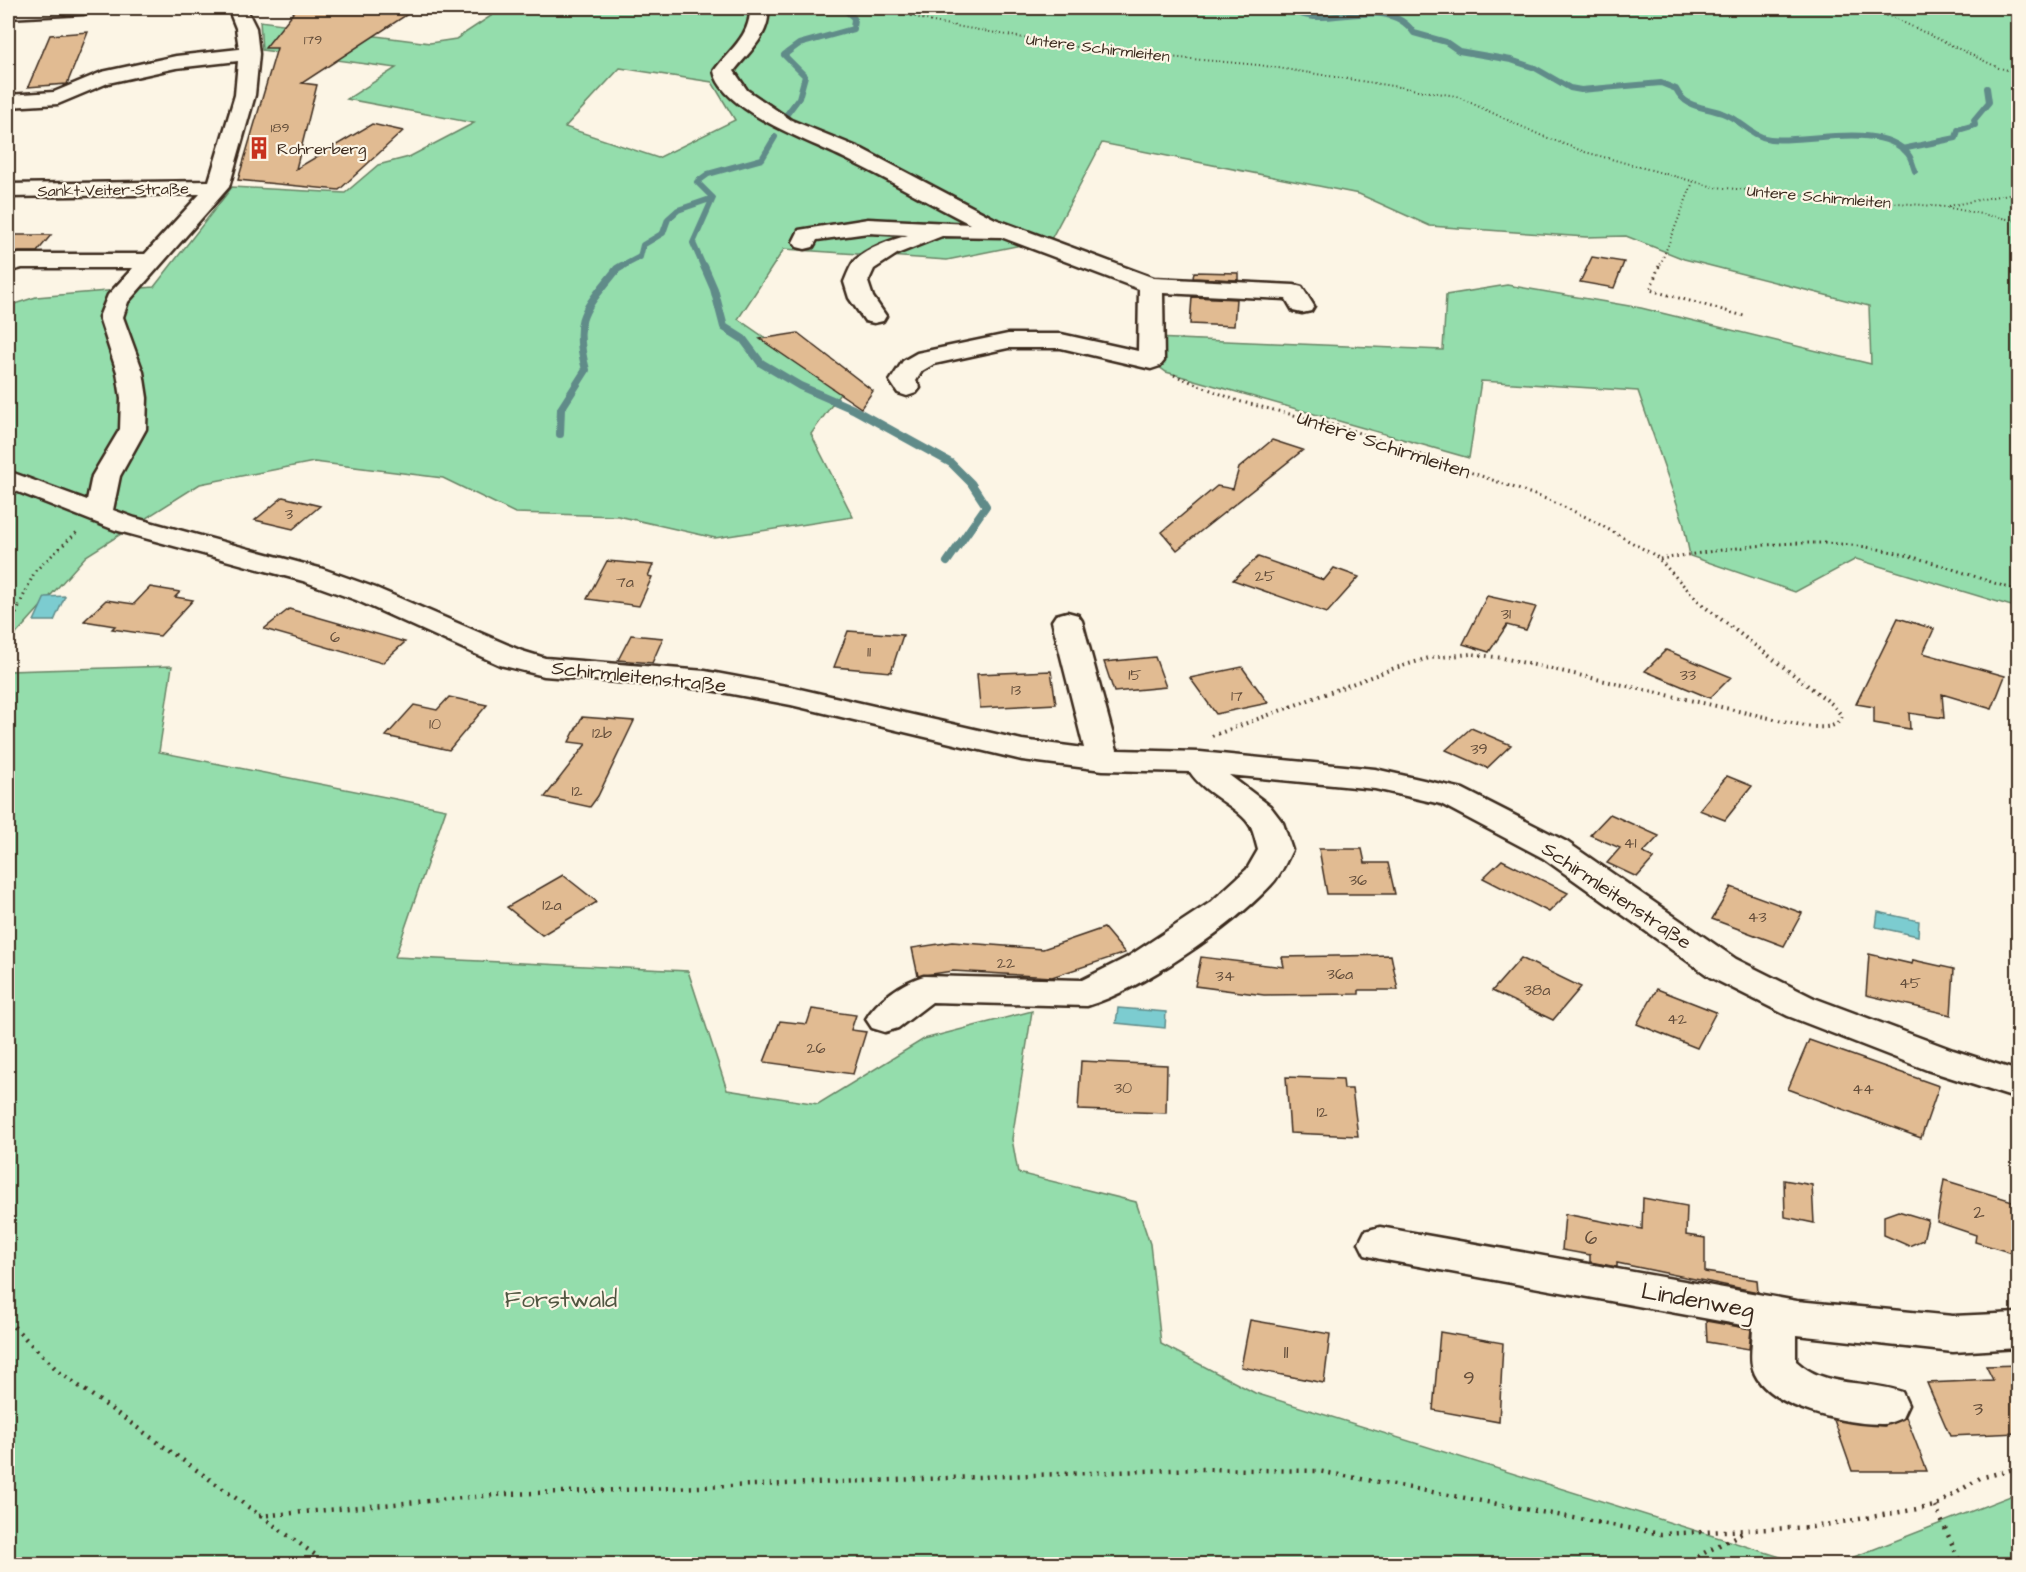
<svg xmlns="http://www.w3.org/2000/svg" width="2026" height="1572" font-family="'Architects Daughter',sans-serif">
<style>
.green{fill:#94ddac;stroke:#688465;stroke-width:1.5;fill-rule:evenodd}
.water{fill:#7bccd0;stroke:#618b89;stroke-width:1.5}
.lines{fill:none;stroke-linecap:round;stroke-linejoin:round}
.stream-far1{stroke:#618b89;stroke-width:6}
.stream{stroke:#618b89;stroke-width:8}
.building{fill:#e1bb92;stroke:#3b2a1e;stroke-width:1.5}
.minor-casing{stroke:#3b2a1e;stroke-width:5}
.path-far3{stroke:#3b2a1e;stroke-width:2;stroke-dasharray:1 3;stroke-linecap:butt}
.path-far2{stroke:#3b2a1e;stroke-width:3;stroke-dasharray:1.5 4;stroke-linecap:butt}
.path-far1{stroke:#3b2a1e;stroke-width:4;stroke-dasharray:1.5 4.5;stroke-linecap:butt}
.path{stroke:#3b2a1e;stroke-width:4.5;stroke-dasharray:2 6;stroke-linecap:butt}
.minor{fill:#fcf5e5;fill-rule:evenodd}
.labels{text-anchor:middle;stroke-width:4.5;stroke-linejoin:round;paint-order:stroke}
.far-number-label{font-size:14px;fill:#644e3b}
.far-street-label{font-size:16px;fill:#3b2a1e;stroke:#fcf5e5}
.far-poi-label{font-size:16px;fill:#3b2a1e;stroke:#fcf5e5;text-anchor:start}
.number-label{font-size:16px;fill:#644e3b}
.street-label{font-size:20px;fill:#3b2a1e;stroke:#fcf5e5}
.near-number-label{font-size:20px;fill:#644e3b}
.near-park-label{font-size:24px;fill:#515742;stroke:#fcf5e5}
.near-street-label{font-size:24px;fill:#3b2a1e;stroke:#fcf5e5}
</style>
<rect width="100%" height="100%" fill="#fcf5e5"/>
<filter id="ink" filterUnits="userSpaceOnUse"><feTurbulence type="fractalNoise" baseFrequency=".0167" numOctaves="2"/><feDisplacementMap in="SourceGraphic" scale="12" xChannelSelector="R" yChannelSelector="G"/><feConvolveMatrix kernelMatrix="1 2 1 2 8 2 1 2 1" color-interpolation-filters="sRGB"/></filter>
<g filter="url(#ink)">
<path class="green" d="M503,8h1515v600l-162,-49 -61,33 -105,-36 -7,-35 -45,-130 -157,-10 -12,77 -303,-86 -15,-11 3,-23 289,12 3,-55 61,-10 134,23 230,56 -2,-58 -185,-47 -58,-23 -40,1 -156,-11 -71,-32 -257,-51 -51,96 -104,21 -163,-11 -46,70 104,72 -31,43 42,83 -138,21 -97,-22 -103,-3 -72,-35 -129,-16 -114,22 -114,72 -78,87v-337l28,-9 118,-10 78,-100 113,6 33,-28 31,-8 65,-34 -127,-24 49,-31 -134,-18 -2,-29 170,22 26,-4zM620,68l92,14 23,38 -77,38 -93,-31z
M172,666l-13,86 287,57 -51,148 293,14 39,119 91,14 106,-65 108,-28 -20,128 6,34 118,29 14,42 11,100 94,49 548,171h-1795v-893z
M2018,1493v71h-182z"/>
<path class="water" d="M65,596l-11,25h-20l11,-24z
M1878,912l41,9 -1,15 -42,-9z
M1118,1008l48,4 -1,16 -49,-5z"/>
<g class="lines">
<path class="stream-far1" d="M1282,8c10,3 21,8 32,9 33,2 78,-17 100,16l32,9 13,9 52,9 24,8 35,20 11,2 80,-7 15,6c10,20 27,17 46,24 18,6 30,24 48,26 36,4 112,-18 138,15 4,5 5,12 7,17
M787,114l12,-16 6,-22 -21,-21 15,-11 54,-15 1,-11 -11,-10
M1902,149l54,-11 2,-8 17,-5 -1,-5 15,-18 -2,-14
M619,268l21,-11 3,-12 20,-12 5,-14 10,-9 35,-12
M704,268l-11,-25 20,-45 -16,-16 11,-8 54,-15 13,-22"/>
<path class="stream" d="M704,266l10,23 10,38 19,12 18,24 39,23 53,23 98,54 20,20 15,23 -39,56
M560,434l1,-25 25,-39c-14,-54 -1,-60 31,-101l5,-3"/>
</g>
<path class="building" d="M297,8h120l-115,75 15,2 -21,84 76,-45 31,7 -64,59 -101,-10 39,-132h-12z
M88,32l-21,52 -39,3 22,-52z
M8,235h43l-14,17h-18l-11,3z
M1592,257l32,5 -10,26 -34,-6z
M1194,272l44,1v7l-45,-2z
M1192,297l44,2 -2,27 -44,-2z
M798,333l75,58 -12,17 -101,-69z
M1272,440l31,10 -126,100 -15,-18 55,-46 16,3 6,-21z
M283,497l37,9 -27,23 -38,-9z
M1258,557l66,23 10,-12 25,9 -32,36 -94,-33z
M607,561l46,4 -5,11 4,1 -13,29 -52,-7z
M150,587l30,5 -5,5 18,3 -33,36 -48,-7 3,-3 -31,-5 22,-21 28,4z
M1487,596l49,11 -10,23 -19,-5 -18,27 -26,-8z
M289,609l116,33 -23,21 -118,-34z
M1898,618l36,11 -11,24 82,23 -13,33 -50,-15 2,24 -35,-5 1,16 -36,-6v-16l-18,-3z
M848,631l55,4 -12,37 -57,-5z
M631,635l32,3 -11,25 -34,-3z
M1666,650l65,27 -21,21 -65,-27z
M1155,657l11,30 -52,5 -10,-30z
M1242,667l26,36 -52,11 -26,-36z
M1051,671l5,33 -76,4 -3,-34z
M449,697l38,8 -38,45 -63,-14 28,-31 23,5z
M582,717l52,4 -36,75 -8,11 -45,-10 41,-53 -17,-2z
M1471,728l40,17 -24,23 -41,-18z
M1727,776l25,10 -27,34 -26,-10z
M1610,814l49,22 -16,17 11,5 -17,19 -30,-14 13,-15 -30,-13z
M1319,849h43l3,14h23l7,31h-68z
M1502,860l66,33 -19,19 -66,-34z
M563,875l34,27 -55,33 -35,-28z
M1731,887l71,26 -18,33 -72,-27z
M1104,928l21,25 -73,24 -99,-6 -35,5 -6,-28 40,-6 91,7z
M1869,954l43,10 1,-4 41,9 -3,46 -85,-20z
M1391,955l7,35h-39v4l-95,1 -69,-9 6,-29 83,10 -2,-10z
M1521,958l60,29 -28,33 -61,-29z
M1657,989l59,23 -19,36 -60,-24z
M812,1009l44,6 -5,15 15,2 -13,42 -89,-12 16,-41 27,3z
M1809,1040l130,46 -18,52 -133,-49z
M1081,1061l86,4 -1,48 -88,-3z
M1286,1077l57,2 1,10h8l6,47 -68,-3z
M1784,1180l28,5 2,38 -29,-6z
M1944,1180l75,23v52l-44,-13 1,-7 -39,-13z
M1643,1198l44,8 -1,29 19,3v34l52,8 1,12 -141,-29v4l-27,-5v-7l-28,-5 3,-36 77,15z
M1898,1211l30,9 -5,20 -14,6 -25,-11v-19z
M1250,1320l80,14 -6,49 -83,-16z
M1706,1321l45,8 -2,20 -42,-7z
M1440,1332l63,11 -4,79 -66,-12z
M2019,1365v70l-1,-2 -68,3 -23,-53 66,-3 -7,-14z
M1906,1417l21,54h-75l-18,-51 50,6z"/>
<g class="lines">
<g class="minor-casing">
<path id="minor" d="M8,8h84l-2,4 -7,2 -75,4z
M228,8h18l10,20 3,26 -4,41 -26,92 -101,115 -5,15 20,55 4,26 -1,31 -26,47 -7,34 22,8 188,51 53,19 146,63 23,7 160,13 86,16 231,53 62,8 -32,-127 4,-6 11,-3 11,3 4,6 35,129 83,2 175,17 88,20 104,53 169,117 78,39 139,52 65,21v28l-91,-29 -139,-54 -78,-39 -167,-119 -102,-54 -66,-15 -146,-14 41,31 13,17 9,27c-6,12 -12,26 -21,35 -39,42 -130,105 -184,121l-155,-4 -34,26 -13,4 -13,-4 -6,-9c11,-19 37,-37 58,-43l158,4 44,-22 85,-56 36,-33 11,-19c-2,-7 -4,-16 -7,-23 -11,-20 -46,-32 -61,-55l-87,-2 -81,-10 -231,-55 -86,-16 -161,-13 -44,-11 -144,-65 -53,-19 -188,-51 -107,-42v-17l79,29 5,-24 28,-47 1,-31 -4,-26 -18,-55 9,-22 25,-27h-111l-14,4v-15l11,-3h126l55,-60 -192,3v-13l201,-3 26,-86 3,-34 -62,7 -68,15 -50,21 -50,3v-12l46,-3 48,-20 74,-16 63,-7 -3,-21z
M750,8h18c3,26 -19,44 -34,63l13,19 44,30 71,29 133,70 159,59 140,7 8,2 12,19 -3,5 -9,2 -9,-2 -7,-12 -123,-6 1,68 -4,5 -9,3 -90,-21h-53l-74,16 -12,7 -6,10 4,7 -4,5 -9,3 -9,-3 -8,-12 13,-20 14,-8 91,-19h53l77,17 1,-62 -138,-52 -59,-1 -45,18 -23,15 -6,13 5,15 13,19 -3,5 -9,2 -9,-2 -16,-23 -5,-16c3,-7 6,-16 11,-22 14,-13 35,-19 53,-25l-40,-2 -51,7 -4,7 -8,2 -8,-2 -4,-5 6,-12 69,-11 102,5c-41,-21 -81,-44 -122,-64 -33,-17 -126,-48 -134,-89 15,-21 37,-35 36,-63z
M1380,1227l417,74 156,15 65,-3v35l-65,4 -157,-17v26c30,28 70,18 106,31l6,13 -6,13c-6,2 -12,5 -18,6 -35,1 -120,-16 -131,-55 -4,-12 0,-29 0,-42l-373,-68 -15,-4 -6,-12 6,-12z"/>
</g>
<path class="path-far3" d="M884,8l49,14 131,23 48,7 147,13 197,31 84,39 45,17 129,35 231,20 73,14
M1859,8l15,6 18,3 107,51 19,4
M1949,206l69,-14
M1659,268l34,-86"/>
<path class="path-far2" d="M1659,266l-9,24 94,26
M1174,375l64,26 107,27 204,72 37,17 70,39 47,50
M1660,559c63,-9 127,-21 191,-14 57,6 112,28 167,46
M19,606l16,-35 42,-39"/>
<path class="path-far1" d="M8,630l12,-26
M1212,736l180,-67 37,-11 42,-4 32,4 302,68c13,1 31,5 37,-10l-10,-12 -131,-100"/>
<path class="path" d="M8,1321l50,50 270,193
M1935,1506l26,58
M259,1516l248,-22 692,-25 119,2 343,63 152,-7 122,-21 45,-28 38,-10
M1683,1564l61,-32"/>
<use href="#minor" class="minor"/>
</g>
</g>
<defs>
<g id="building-bare" transform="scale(1.8)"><path d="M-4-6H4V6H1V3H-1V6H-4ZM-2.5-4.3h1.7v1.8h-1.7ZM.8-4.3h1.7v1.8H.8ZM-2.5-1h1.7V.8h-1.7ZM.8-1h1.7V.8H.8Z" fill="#c8321e" stroke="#fcf5e5" stroke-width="2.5" paint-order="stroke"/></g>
</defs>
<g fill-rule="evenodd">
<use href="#building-bare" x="259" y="148"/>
</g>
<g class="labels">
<g class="far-number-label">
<text x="313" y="44">179</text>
<text x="280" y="132">189</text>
</g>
<g class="far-street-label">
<text transform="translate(1098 47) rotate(7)" y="6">Untere Schirmleiten</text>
<text transform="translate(113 189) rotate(-1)" y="6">Sankt-Veiter-Straße</text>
<text transform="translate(1819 196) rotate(5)" y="6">Untere Schirmleiten</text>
</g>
<g class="far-poi-label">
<text x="277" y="154">Rohrerberg</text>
</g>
<g class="number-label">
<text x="289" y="519">3</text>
<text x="1265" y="581">25</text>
<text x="625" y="587">7a</text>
<text x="1506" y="619">31</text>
<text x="335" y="642">6</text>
<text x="869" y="657">11</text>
<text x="1135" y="680">15</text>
<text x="1688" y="680">33</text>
<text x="1016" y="695">13</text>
<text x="1237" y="701">17</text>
<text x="435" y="729">10</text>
<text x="602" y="738">12b</text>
<text x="1479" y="754">39</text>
<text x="577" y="796">12</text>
<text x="1630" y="848">41</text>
<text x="1358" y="885">36</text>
<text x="552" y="910">12a</text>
<text x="1757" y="922">43</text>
<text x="1006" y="968">22</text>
<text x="1340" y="979">36a</text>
<text x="1225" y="981">34</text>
<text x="1910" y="988">45</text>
<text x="1537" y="995">38a</text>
<text x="1677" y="1024">42</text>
<text x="816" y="1053">26</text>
<text x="1123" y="1093">30</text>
<text x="1863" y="1094">44</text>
<text x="1322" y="1117">12</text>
</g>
<g class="street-label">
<text transform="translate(1384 444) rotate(18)" y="7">Untere Schirmleiten</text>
<text transform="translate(639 676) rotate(6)" y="7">Schirmleitenstraße</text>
<text transform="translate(1617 895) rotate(34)" y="7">Schirmleitenstraße</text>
</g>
<g class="near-number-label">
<text x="1979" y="1218">2</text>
<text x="1591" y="1244">6</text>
<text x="1286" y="1358">11</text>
<text x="1469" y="1384">9</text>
<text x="1978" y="1415">3</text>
</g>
<g class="near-park-label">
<text x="561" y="1307">Forstwald</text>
</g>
<g class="near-street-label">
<text transform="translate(1698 1300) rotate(10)" y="8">Lindenweg</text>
</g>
</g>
<rect width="2026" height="1572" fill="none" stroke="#fcf5e5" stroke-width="30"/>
<rect x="15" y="15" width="1996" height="1542" fill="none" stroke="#3b2a1e" stroke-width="2" filter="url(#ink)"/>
</svg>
